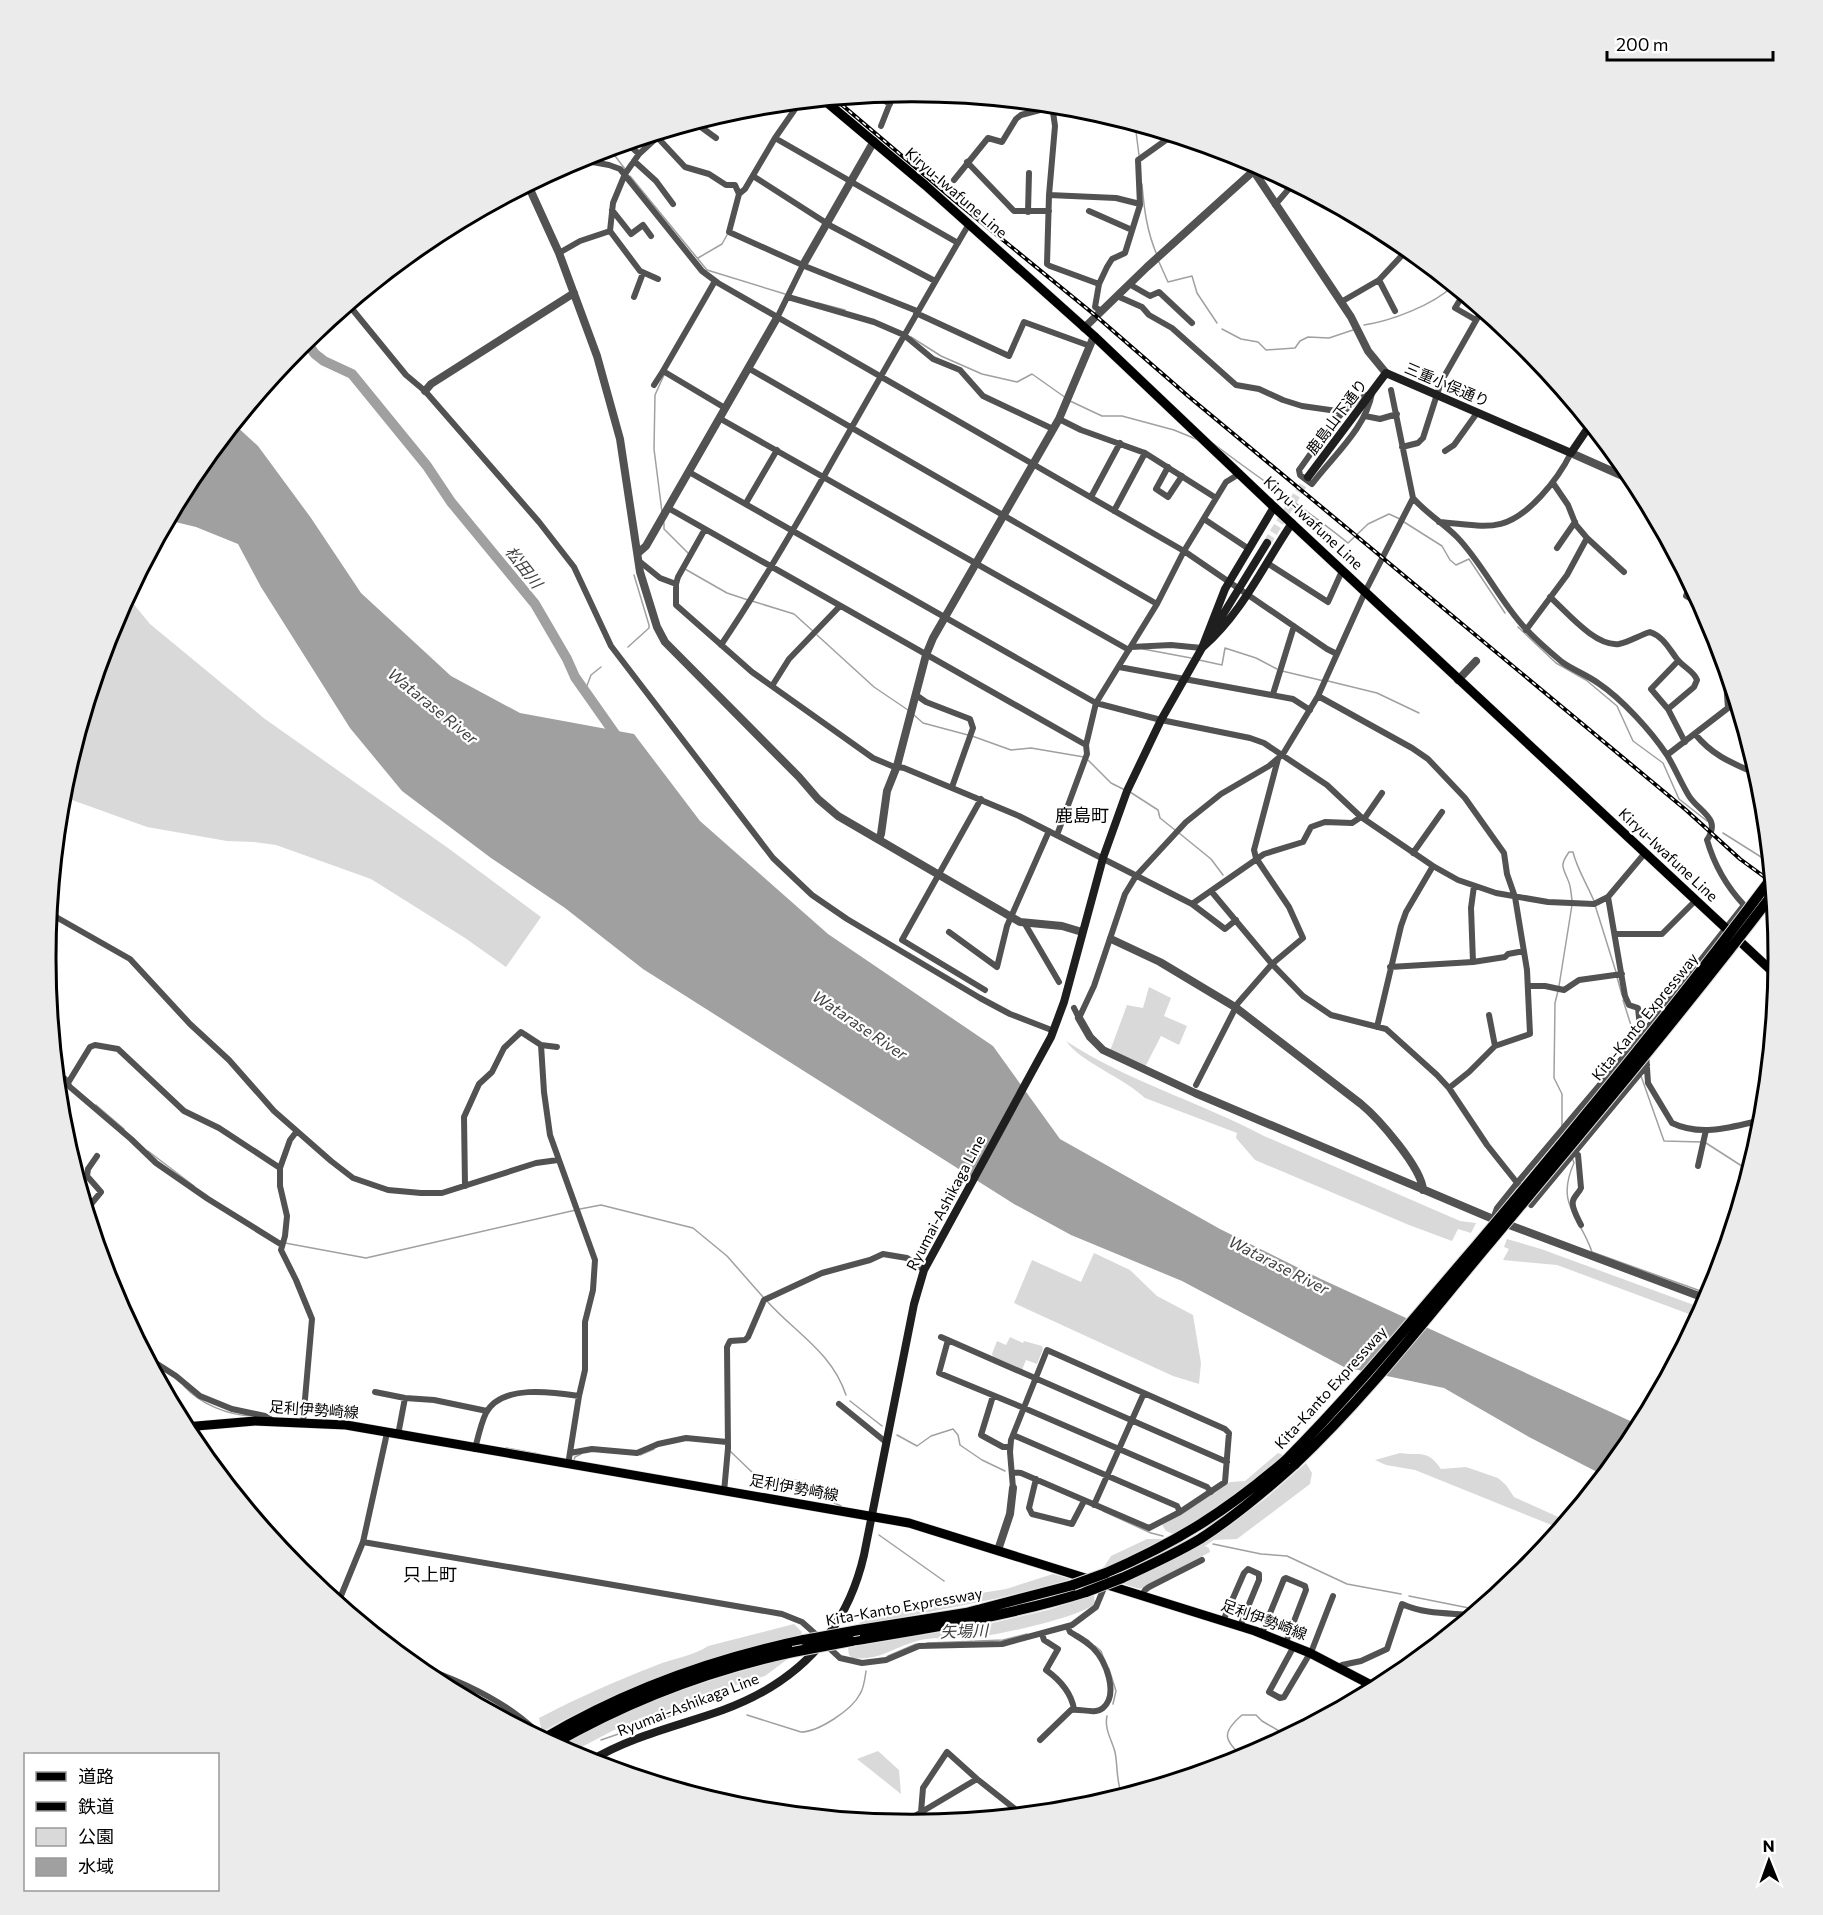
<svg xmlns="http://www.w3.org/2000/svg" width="1823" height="1915" font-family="Commissioner,'Noto Sans JP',sans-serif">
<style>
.green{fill:#d9d9d9}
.water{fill:#a0a0a0}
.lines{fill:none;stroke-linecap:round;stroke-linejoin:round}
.stream{stroke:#a0a0a0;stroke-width:1.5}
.river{stroke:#a0a0a0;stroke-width:10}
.secondary-tunnel{stroke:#d9d9d9;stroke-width:8;stroke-dasharray:8 4;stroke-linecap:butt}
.primary-casing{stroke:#dbdbdb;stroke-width:10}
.motorway-casing{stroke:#dbdbdb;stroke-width:12}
.minor{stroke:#525252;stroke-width:6}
.tertiary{stroke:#525252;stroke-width:8}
.secondary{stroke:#1f1f1f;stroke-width:8}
.primary{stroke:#000;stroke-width:9}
.motorway{stroke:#000;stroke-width:10}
.rail-casing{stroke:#000;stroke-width:4}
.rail{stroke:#fff;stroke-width:1.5;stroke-dasharray:4.5;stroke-linecap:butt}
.motorway-bridge-casing{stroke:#dbdbdb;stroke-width:12;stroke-linecap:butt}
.motorway-bridge{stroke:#000;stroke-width:10}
.labels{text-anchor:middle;stroke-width:4.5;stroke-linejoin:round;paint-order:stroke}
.street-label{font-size:15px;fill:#000;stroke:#fff}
.water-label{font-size:16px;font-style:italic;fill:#414141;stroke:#fff}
.quarter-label{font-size:18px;fill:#000;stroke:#fff}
.rim{fill:none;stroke:#000;stroke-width:3}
</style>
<rect width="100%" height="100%" fill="#fff"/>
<path class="green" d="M127,596l23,28 115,95 183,129 93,69 -35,50 -41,-29 -94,-59 -95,-34 -22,-3 -27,-1 -80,-14 -86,-31 50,-170z
M1149,987l22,11 -7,18 23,10 -8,19 -18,-9 -16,31 -35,-16 17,-46 16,3z
M1066,1041c61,40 134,61 198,95l196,85 16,2 -5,10 -13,-4 -6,12 -43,-16 -154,-65 -19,-22 1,-5 -92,-35c-22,-21 -65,-36 -79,-57z
M1507,1239l34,10 161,59 -5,9 -140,-52 -54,-5 6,-11 -5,-2z
M1094,1253l36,17 27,26 36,19 8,48 -2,21 -26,-8 -159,-73 18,-43 49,22z
M1010,1337l13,6 1,-2 18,5 1,3 -6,15 -11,-4 -4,10 -29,-13 -1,-3 5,-13 9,4z
M1278,1453l5,2c-34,29 -70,57 -110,79l-7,-3 -4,-6 68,-43 15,-1z
M1400,1453c22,3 27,-4 41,16l25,-2 32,11 8,7 8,12 51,23 -6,8 -144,-58 -29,-5 -11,-5z
M1306,1463l6,10 -2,11 -73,55 -23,1 -9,6 4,2 1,4 -70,37 -17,-5 71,-36 35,-22 37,-28z
M1147,1539h16l-61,31 9,-14z
M1053,1574l18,5c-70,21 -141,33 -213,46l12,-14 136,-22z
M1094,1595l1,9c-18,14 -100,32 -125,34 -17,1 -39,-2 -56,4 -23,7 -36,19 -62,16l-3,-3 -1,-7 9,-2 131,-22 60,-14z
M794,1624l8,8 -1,3c-98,22 -177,51 -265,100l-3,-2 8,-5 -2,-10c38,-20 77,-37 118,-53 15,-6 38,-10 51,-19z
M789,1658l-24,18 -41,13 -30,13 -80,28 -38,20 -17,-3c70,-43 151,-68 230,-89z
M878,1751l21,19 2,24 -44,-35z"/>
<path class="water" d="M234,424l24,22 53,72 50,75 90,83 69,37 114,21 66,87 128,113 165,112 67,93 160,90 101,50 318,146 -7,14 -29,36 -74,-38 -85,-49 -100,-21 -162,-86 -111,-46 -57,-31 -371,-235 -78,-61 -74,-50 -89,-67 -52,-63 -89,-141 -23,-43 -42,-17 -29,-7 24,-44z"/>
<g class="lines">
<path class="stream" d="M1135,124l4,31
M609,148l16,21
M630,176l77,94 78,24
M1142,184c2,25 5,48 15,71
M698,258l24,-14 5,-9
M1159,262l9,20 24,-6 5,17 20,30
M818,303l27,7
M1364,325c27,-4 69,-20 89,-39
M1222,329l19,10 17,3 8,8 29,-2 5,-7 8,-4 21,1 24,-8
M911,337l30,19 41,18 35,8 15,-8 34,24
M1070,401l32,15h20l52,14 22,9
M1214,444c44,34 91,64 134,99l20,-19 21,-10 11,5
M662,512l-8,-63 1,-54 9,-20
M1404,522l38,24 8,14 6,5 13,-6 36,54
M664,523v6l24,24
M685,569l42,24 21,7
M752,601l42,13 20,18
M1518,627l38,36 30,17 31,26 16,35 30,22 16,36 28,22
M817,635l57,52 34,23
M628,647l21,-19v-3l-15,-50
M1143,649l48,9
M1199,660l23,5 3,-17 31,10 21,11
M1282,671l42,10
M1328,681l49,12 42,20
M585,691l6,-16 10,-8
M914,715l9,8 45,12
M972,736l39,14 20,-2 53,9
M1088,760l23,23 12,6
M1130,792l28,18 2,8 15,12
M1179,833l32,26 12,16
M1723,833l46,29
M1769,864v6
M1572,900c-1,-6 -1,-14 -4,-20 -6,-14 -8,-15 1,-28h4c4,17 14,32 21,49
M1595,905l21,67
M1617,977l5,18
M1559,986l13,-81
M1558,991l-3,12 -1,75 8,16v33
M1623,1000l12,38
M1641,1076l23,65 37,1
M57,1079l5,2
M57,1082l5,5 -3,12
M96,1105l28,24
M1706,1143l42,27
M148,1151l46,35
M1573,1160l1,3c-19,42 6,53 18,89l117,42
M580,1209l21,-4 92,23 34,28 36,41
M285,1243l81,15 210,-48
M766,1300c29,33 65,51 80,95
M184,1386c16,18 44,29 67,30
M850,1401l32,25
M897,1435l20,11 14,-10 22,-7 5,6 2,10 22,15 23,11
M506,1448l33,6
M730,1451l25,24 47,6 22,17 17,8
M640,1455l14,-6
M574,1460l1,-3 6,-3
M1103,1511l48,22 12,3
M879,1535l65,46
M1213,1544l48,10 26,2 60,28 54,10
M1409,1596l60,12 11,-2
M1078,1634l11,7
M927,1643l76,-3 24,-6
M1095,1646l6,5 3,8
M888,1656l28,-12
M1109,1669l7,22 -3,13
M423,1672l53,24 43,25
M747,1715l54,17c17,0 51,-22 59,-38 4,-6 5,-16 6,-23
M1107,1716c-3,13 5,24 8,36 3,15 1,29 7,43
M601,1740l107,-37
M1243,1758c-18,-19 -23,-24 -1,-43h14l6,6 24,14"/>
<path class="river" d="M305,340l10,14 9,7 28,13 75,92 24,36 84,102 32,55 8,18 45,64"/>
<path class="secondary-tunnel" d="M1267,543l41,-66"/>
<g class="primary-casing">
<path id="primary" d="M824,100l101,85 169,151 180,171 502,468
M185,1427l70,-6 91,4 563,98 346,108 55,22 65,34"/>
</g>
<g class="motorway-casing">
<path id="motorway" d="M1106,1573c71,-31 121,-62 180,-113
M1122,1578c26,-12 53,-24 78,-39 34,-22 65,-48 95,-75
M859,1630l107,-17 107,-28
M851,1641c79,-13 158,-25 235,-49
M543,1739c81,-48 169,-80 261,-99
M553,1744c75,-43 156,-74 240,-92"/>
</g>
<path class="minor" d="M874,95l16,9
M800,102l-25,36 -30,51 -6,5 -10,38 78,35 110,44
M1052,105l3,21 -6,69 -2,69 3,2 49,18
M1070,107l33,11 1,-3
M694,122l22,16
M881,126l13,-33
M658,138l27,29 24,7 17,11h9l4,9
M775,138l183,105
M627,143l12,11
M576,159l33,6 11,4 82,102 16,12 466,268 143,98 10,5
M634,161l22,20 17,23
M967,162l47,49h35
M753,176l78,50 104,55
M954,180l34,-42 14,4 14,-23 5,-4 34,-9
M1049,195l67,3 24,6
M1275,205l18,-21
M612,210l19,24 12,-9 8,11
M1089,211l43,19
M1028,212l1,-39
M610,231l30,40 18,8
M559,253l21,-12 30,-10 3,-28 12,-29 14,-20 25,-23
M1379,280l16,31
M715,281l-52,90 62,37
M1129,284l21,12 9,-4 33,31
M1463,295l-8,13 21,12
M1117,296l25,11 7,8 23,13 64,57 23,4 24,11 19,6 42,6
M634,297l9,-24
M788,297l86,25 30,13 29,24 27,11 23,26 70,33
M1341,302l38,-22 29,-31
M348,304l58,71 19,16 114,131 35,45 37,79 162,212 39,37 35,24 133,79 30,16 44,17
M1101,311l-6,-4 4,-23 8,-17 5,-8 13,-6 15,-48 -2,-45 28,-20 14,-2
M916,313l93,43 15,-34 66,24
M777,318l26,-53
M748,368l409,236
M654,385l9,-14
M1391,390l22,108c13,15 30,25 44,39 26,27 42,63 68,91 11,12 25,24 37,34 11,8 25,13 36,21 24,16 53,48 69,72 8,13 14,28 22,41 10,16 33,22 18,44 7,24 20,47 37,65l-103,131 -124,147 -20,25 -4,11
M1372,393c-6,35 -39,63 -60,91l-12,-9 -1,-5c18,-24 43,-68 73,-77z
M1365,416l15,3 17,-5
M719,418l410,232
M1059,419l22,11 64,23 71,45
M1402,447l16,-4 5,-5 18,-56 41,-72
M1445,451l9,-6 23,-32
M1168,467l-12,22 12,8 14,-21
M689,472l407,231 65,17 89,18 14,5 63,42 34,32 72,49 25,14 38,13 52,9 46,2 14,-7 37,-44
M1553,483l15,22 8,20 11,13 37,34
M1091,497l29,-54
M746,503l31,-53
M668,508l418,237
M1114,511l31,-58
M1204,519l45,30
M1439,522c48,4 66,13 102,-26 12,-13 22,-27 30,-43
M705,529l-27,48 -2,7v21l76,67 121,86 19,8 12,2 115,48 173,88 72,-50 39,-12 8,-15 14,-5 27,1 9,-6
M1557,548l18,-26
M639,561l21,17 16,6
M1267,563l61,39 14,-31
M1690,585l-4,11 14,8
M1550,597c16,14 45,50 69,47 10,-2 21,-9 31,-12 14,5 19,17 27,27 6,8 17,12 20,21l-3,7 -26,22 -17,-20 27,-28
M1526,630l41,-55 20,-37
M721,645c39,-57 73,-116 107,-176 47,-82 93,-164 141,-245
M1131,647l40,-2 31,3
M1119,667l174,32 17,11
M772,686l17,-27 51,-53
M1273,694l21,-68
M916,695l10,7 44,17 3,9 -21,59
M1318,696l94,52 16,11 37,39 39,55 3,21 8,23 12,73 3,64 -35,12 -26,26 -20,16
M1668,709l17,33
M1695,734c18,22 37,29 62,40
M1667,755l61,-47 -3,-40
M981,799l-79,141 83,50
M1364,819l18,-26
M1057,835l30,-81 -1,-9 10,-42 61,-99 27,-53 42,-69 13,-8
M1413,853l29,-41
M1474,886l-3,22 2,54 32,-5 3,-3 16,-3
M1211,891l61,73 31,32 28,19 55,14 51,46 12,13 38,57 31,39
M1608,897l17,99 4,9 9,3 3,29
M1192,904l33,25 11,-9
M49,913l81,46 60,65 39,36 45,51 57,50 22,17 35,12 33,3h21l94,-30 22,-3
M1025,924l34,58
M949,932l48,35 10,-41 42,-95
M1615,934h47l33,-33
M1390,967l83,-5
M1529,986h16l19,4 15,-10 43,-6
M1074,1008l5,10 15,-32 31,-92 11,-18 50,-54 35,-28 48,-28 14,-12 35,-58 47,-104 48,-94
M1489,1015l6,31
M1377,1027l24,-101 5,-14 27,-46
M557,1047l-16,-2 3,47 6,43 45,125 -2,30 -8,32v48l-6,26 -11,69
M1646,1053l2,30 24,40c29,14 60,4 90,-3
M57,1075l8,4 5,8 61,52 25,24 52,36 74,46
M68,1083l22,-36 5,-2 23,4 66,62 35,17 61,40
M1196,1085l42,-82 34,-39 31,-26 -14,-31 -33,-49 -2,-8 24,-91
M297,1131l-7,9 -10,28v18l7,30 -2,20 -4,14 15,30 16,39 -9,103
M1578,1155l3,33c-2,5 -7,8 -8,13 -2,6 5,18 8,24
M1698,1166l8,-36
M465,1186l-1,-69 15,-33 13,-12 12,-24 17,-16 20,13
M1527,1197l4,8 116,-140
M87,1209l14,-17 -14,-16 1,-7 9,-13
M941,1337l286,125
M948,1340l-9,33 85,35 183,79 4,5
M148,1358l28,18 24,20 32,13 33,7 7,4
M375,1392l30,6 29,2 53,11
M993,1396l-12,39 22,12h7
M839,1404l48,39
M398,1435l7,-37
M1013,1435l164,71 3,6
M475,1449c3,-12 6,-26 11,-36 15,-29 67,-21 93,-17
M570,1453l22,-4 45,4 21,-9 28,-6 41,4
M1012,1472l9,1 128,55 31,-16 45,-30 4,-49 -4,-4 -178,-79 -36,90 -1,12 3,36
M1036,1479l-7,29 3,6 40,10 12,-23
M724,1492l4,-44 -1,-101 3,-6 15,-1 3,-3 16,-37 58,-27 48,-13 13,-6 24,4 17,12
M1094,1505l50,-112
M363,1542l419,72 20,8 18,16
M1142,1595l3,-5 4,-3 53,-27
M338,1603l25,-61 24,-109
M1223,1621l21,-48 4,-4 11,5v6l-19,46
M1262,1633l22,-54 2,-1 19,8 1,4 -20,52
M1042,1634l2,6 14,9 -12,21c14,10 25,22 28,39
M826,1645l14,13 22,5 24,-3 33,-14 83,-2 70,-19 24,-18 10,-24
M1294,1646l-25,46 11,6 4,-1 28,-47 21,-54
M414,1665c43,14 88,34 121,65
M1340,1668l2,-3 19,-4 26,-12 15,-45c22,10 44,9 68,11
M1040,1740l31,-30c9,-2 24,5 32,-2 16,-14 3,-47 -10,-60 -7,-7 -15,-11 -23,-16l-2,-5
M921,1812l2,-24 24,-36 30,27 43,34
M801,1813l17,-1 8,4
M903,1823l74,-44"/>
<path class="tertiary" d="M1245,158l106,159 17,34 18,22
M528,185l31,68 38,103 23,83 20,133 17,55 8,15 134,135 19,22 20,17 182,106 42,4 20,6
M803,265l71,-124
M1084,328l63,-61 112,-101
M425,391l6,-7 143,-91
M1571,453l63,28
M638,553l8,-7 131,-228
M1458,680l18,-19
M879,839l2,-5 6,-43 10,-25 29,-111 7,-17 126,-219 35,-83
M1111,939l49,23 75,45 126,97c17,14 61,64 62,86
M1079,1018l11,19 13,13 92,43 298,126 214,80
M998,1550l12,-36 3,-26"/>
<path class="secondary" d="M1308,477l78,-104 185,80 19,-28
M1211,634l56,-91
M1203,647c39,-34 60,-81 89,-124
M590,1761c41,-25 88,-35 133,-51 74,-27 123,-77 141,-155l50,-251 10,-34 127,-233 13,-35 39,-144 24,-67 34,-71 41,-72 23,-59 49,-82"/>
<use href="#primary" class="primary"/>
<use href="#motorway" class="motorway"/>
<g class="rail-casing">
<path id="rail" d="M835,99l119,101 142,116 92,80 498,414 54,49 30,22"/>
</g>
<use href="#rail" class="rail"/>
<g class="motorway-bridge-casing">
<path id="motorway-bridge" d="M1286,1460c67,-67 127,-141 189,-213 102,-120 201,-241 295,-367
M1295,1464c72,-68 133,-148 197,-224 95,-114 190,-227 280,-345
M1073,1585l33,-12
M1086,1592l36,-14
M804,1640l55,-10
M793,1652l58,-11"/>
</g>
<use href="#motorway-bridge" class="motorway-bridge"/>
</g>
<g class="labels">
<g class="street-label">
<text transform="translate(956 193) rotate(41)" y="5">Kiryu-Iwafune Line</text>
<text transform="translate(1447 385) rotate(23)" y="5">三重小俣通り</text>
<text transform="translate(1337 417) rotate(-53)" y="5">鹿島山下通り</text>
<text transform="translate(1313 523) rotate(43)" y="5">Kiryu-Iwafune Line</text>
<text transform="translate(1668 855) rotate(43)" y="5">Kiryu-Iwafune Line</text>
<text transform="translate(1645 1017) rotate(-51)" y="5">Kita-Kanto Expressway</text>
<text transform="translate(946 1203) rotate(-62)" y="5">Ryumai-Ashikaga Line</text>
<text transform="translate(1331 1388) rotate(-48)" y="5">Kita-Kanto Expressway</text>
<text transform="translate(314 1410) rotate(4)" y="5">足利伊勢崎線</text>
<text transform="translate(794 1488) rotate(10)" y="5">足利伊勢崎線</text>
<text transform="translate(904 1607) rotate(-10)" y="5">Kita-Kanto Expressway</text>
<text transform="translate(1264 1620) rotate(20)" y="5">足利伊勢崎線</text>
<text transform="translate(688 1705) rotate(-21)" y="5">Ryumai-Ashikaga Line</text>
</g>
<g class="water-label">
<text transform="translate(524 567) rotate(52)" y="6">松田川</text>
<text transform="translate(433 706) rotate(39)" y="6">Watarase River</text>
<text transform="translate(860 1025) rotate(34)" y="6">Watarase River</text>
<text transform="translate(1279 1265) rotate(27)" y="6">Watarase River</text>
<text transform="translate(964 1631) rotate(-2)" y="6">矢場川</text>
</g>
<g class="quarter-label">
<text x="1082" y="822">鹿島町</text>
<text x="430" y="1581">只上町</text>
</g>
</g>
<path d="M0 0H1823V1915H0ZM56 958a856 856 0 1 1 1712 0a856 856 0 1 1-1712 0Z" fill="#ebebeb" fill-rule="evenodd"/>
<path class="rim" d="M56 958a856 856 0 1 1 1712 0a856 856 0 1 1-1712 0Z"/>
<rect x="24" y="1753" width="195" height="138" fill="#ffffff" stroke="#999999" stroke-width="1.5"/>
<rect x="36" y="1772" width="30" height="9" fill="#000000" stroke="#999999" stroke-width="1.5"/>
<text x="78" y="1783" font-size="18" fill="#000000">道路</text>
<rect x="36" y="1802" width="30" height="9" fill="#000000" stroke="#999999" stroke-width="1.5"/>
<text x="78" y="1813" font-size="18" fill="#000000">鉄道</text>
<rect x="36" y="1828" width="30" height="18" fill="#d9d9d9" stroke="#999999" stroke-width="1.5"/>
<text x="78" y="1843" font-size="18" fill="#000000">公園</text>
<rect x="36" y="1858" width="30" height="18" fill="#a0a0a0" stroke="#999999" stroke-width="1.5"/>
<text x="78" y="1873" font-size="18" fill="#000000">水域</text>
<g transform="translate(1769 1861) rotate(359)" stroke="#ffffff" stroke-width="4.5" paint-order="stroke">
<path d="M0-4.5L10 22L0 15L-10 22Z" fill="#000000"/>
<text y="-9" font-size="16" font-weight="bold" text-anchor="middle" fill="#000000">N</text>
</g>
<path d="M1607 51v9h166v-9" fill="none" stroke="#000000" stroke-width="3"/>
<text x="1616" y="51" font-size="18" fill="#000000" stroke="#ffffff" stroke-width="4.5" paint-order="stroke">200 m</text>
</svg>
